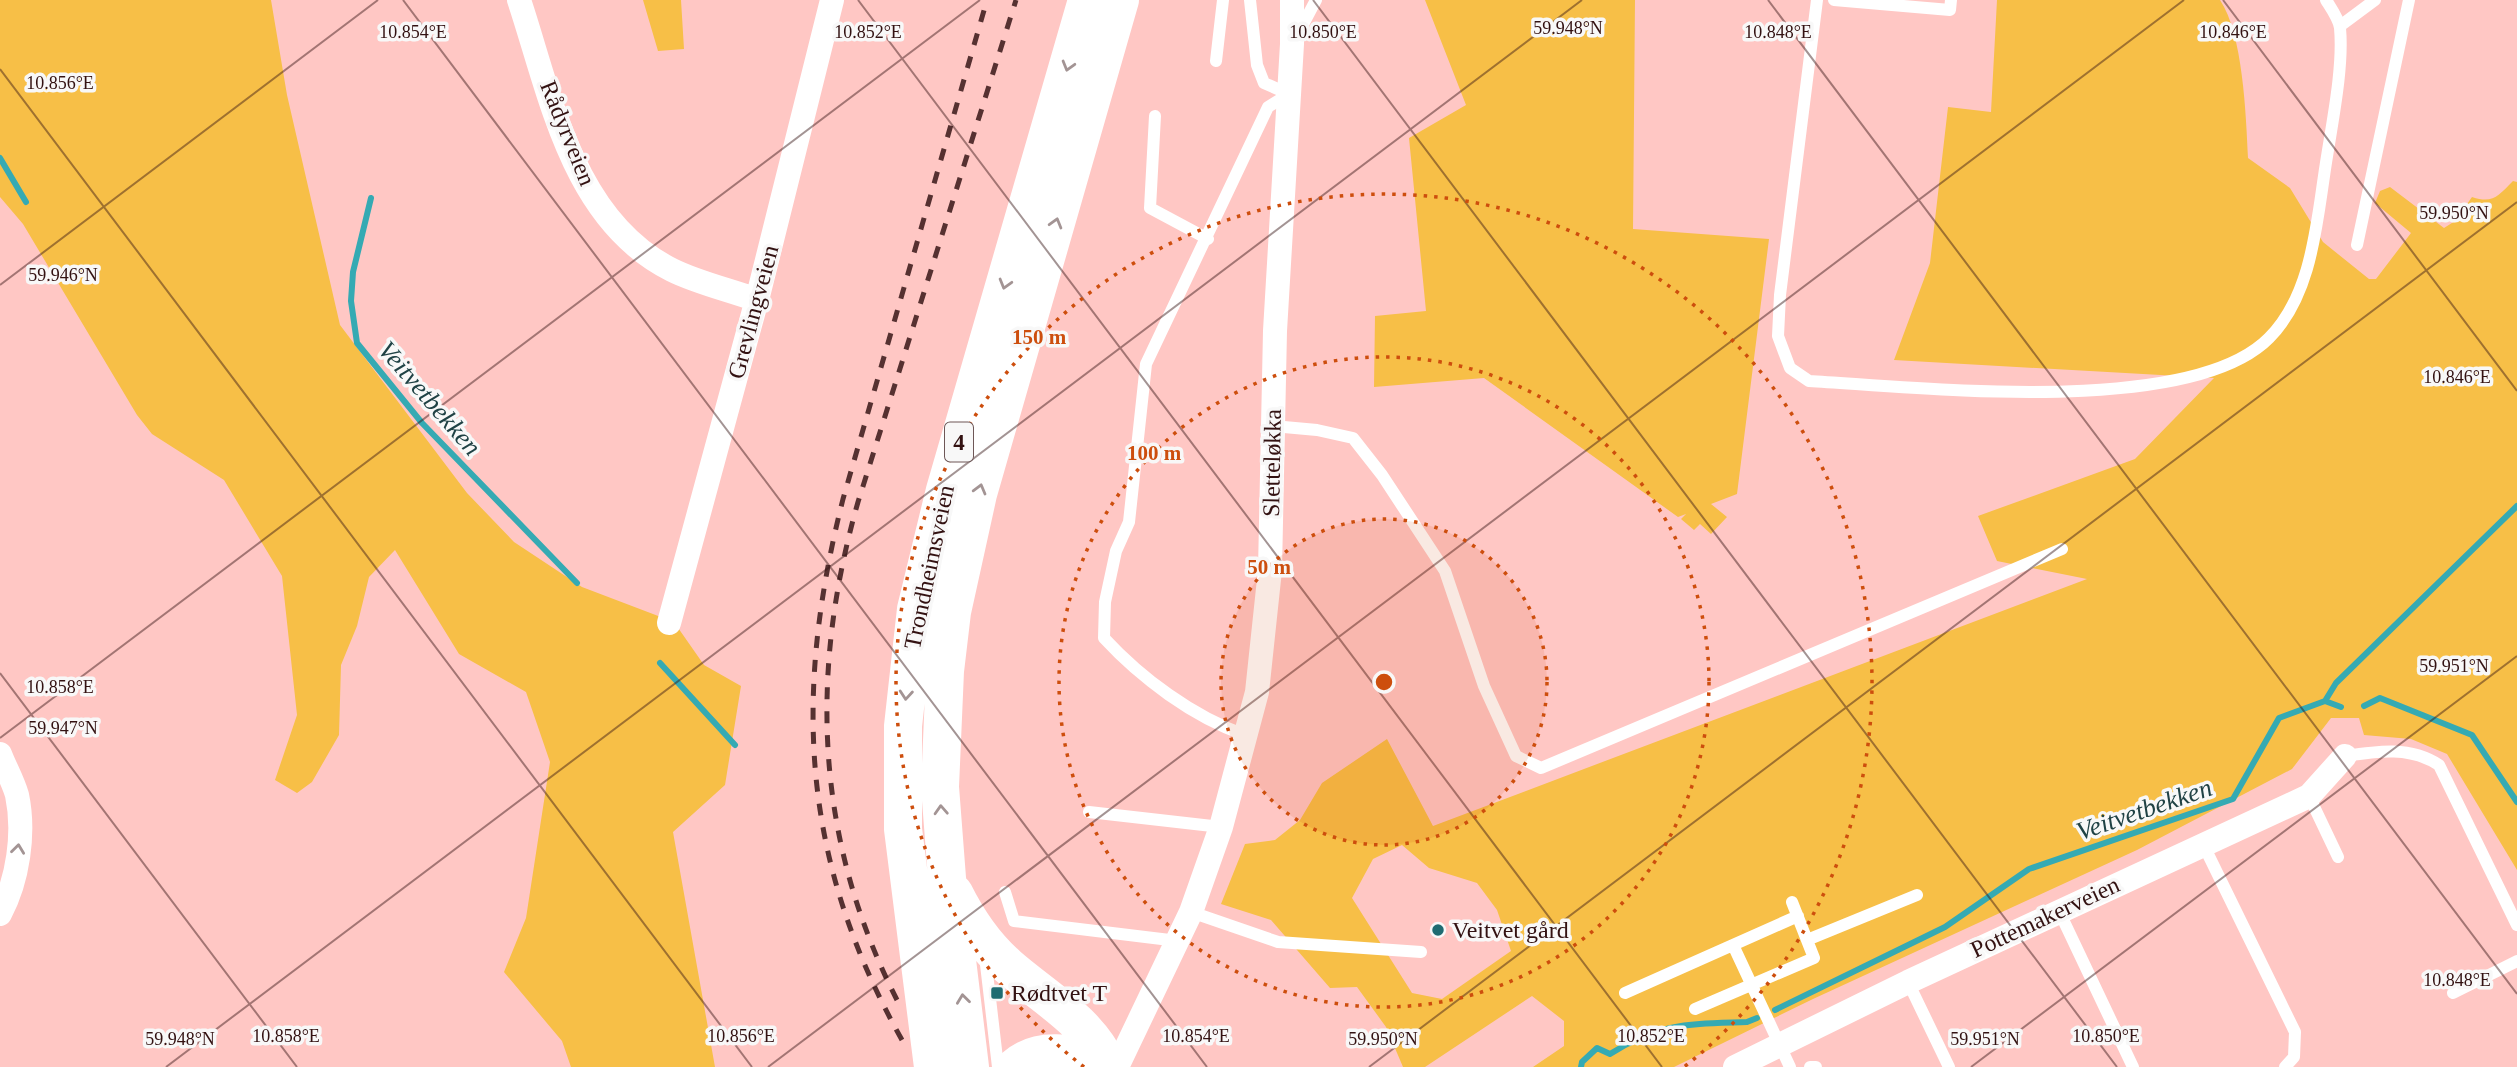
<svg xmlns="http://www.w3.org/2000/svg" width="2517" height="1067" font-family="Georgia,serif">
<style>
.green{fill:#f7bf47;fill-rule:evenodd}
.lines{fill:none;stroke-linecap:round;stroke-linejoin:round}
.stream{stroke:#35aab3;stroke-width:6}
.service{stroke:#fff;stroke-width:12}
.minor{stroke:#fff;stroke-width:24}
.trunk{stroke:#fff;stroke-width:38}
.rail{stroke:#563131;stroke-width:5;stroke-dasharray:12 12;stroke-linecap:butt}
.oneway{stroke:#a39494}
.ticks{fill:none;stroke:#331212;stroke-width:2;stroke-opacity:0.45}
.ring{fill:none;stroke:#cd4e0d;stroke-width:3.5;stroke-dasharray:3.5 7}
.poi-dot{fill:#1f6b71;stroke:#f8f8f8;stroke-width:2.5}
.labels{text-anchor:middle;stroke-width:7;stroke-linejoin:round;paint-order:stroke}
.shield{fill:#f8f8f8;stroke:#6e5757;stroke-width:2}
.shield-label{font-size:23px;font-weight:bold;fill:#331212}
.street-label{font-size:24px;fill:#331212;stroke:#f8f8f8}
.poi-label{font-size:24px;fill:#331212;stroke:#f8f8f8;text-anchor:start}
.water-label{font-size:26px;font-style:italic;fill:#204245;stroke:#f8f8f8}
.ticks-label{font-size:18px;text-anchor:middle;fill:#331212;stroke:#f8f8f8;stroke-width:7;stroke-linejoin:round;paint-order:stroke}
.centre{fill:#cd4e0d;stroke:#f8f8f8;stroke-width:3.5}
.ring-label{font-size:21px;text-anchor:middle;font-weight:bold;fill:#cd4e0d;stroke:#f8f8f8;stroke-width:7;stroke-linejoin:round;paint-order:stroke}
</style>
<rect width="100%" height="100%" fill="#ffc7c4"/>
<path class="green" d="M0,0h271l16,95 53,230 127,168 47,49 68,45 92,35 30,43 37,21 -16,99 -52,47 42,235h-144l-9,-26 -58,-69 22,-54 24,-156 -24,-70 -67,-38 -64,-104 -26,27 -12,49 -16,39 -2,70 -27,47 -15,11 -22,-13 22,-65 -15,-139 -58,-96 -72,-46 -15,-19 -114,-191 -23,-27z
M643,0h38l3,49 -26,2z
M1425,0h210l-2,229 136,10 -32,255 -26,10 16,13 -16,17 -11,-10 -6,6 -13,-11 5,-5 -8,3 -194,-139 -110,9 1,-71 51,-5 -17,-173 57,-33z
M1997,0h223c23,34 26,115 28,158l42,30 33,54 46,37h7l35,-46 -36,-30 5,-12 10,-4 54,41 11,-7 17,-24c21,7 26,-1 41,-16l4,1v688l-70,-116 -36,-15 -47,-4 -5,-17h-28l-39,51 -155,81 -324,149 -139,68h-141l31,-21v-25l-32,-25 -107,71h-22l-17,-40 -29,-40 -27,1 -59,-68 -50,-16 24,-60 30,-4 25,-20 22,-37 65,-44 46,87 654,-247 -90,-18 -19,-45 157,-57 79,-81 -320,-18 36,-97 18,-156 43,5zM1402,845l27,23 48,15 20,27 14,41 -69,48 -30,-6 -60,-95 21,-39z"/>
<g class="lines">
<path class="stream" d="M0,158l26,44
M371,198l-18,74 -2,29 6,42 65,80 155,160
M660,663l75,82
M2325,701l16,6
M2364,706l16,-8 92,37 45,67
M1775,1010l170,-83 84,-58 204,-70 46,-81 46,-17 11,-18 181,-177
M1581,1067l1,-5 15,-14 13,6c50,-32 80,-30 137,-32l10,-4"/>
<path class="service" d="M1250,0l7,65 7,18 25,11
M1817,0l-37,295 -2,41 12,32 19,13c109,6 381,37 460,-43 41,-41 47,-108 55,-162 6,-44 20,-105 16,-148 -1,-9 -9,-20 -14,-28
M1834,0l116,10 1,-10
M2340,26l35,-26
M1298,34l18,-34
M1216,61l7,-61
M1155,116l-5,92 58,31
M2357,245l52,-245
M1273,426l44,4 36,8 29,37 63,96 39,115 32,70 25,12 521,-219
M1245,735c-52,-18 -104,-57 -141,-97l1,-36 11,-51 13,-29 17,-158 122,-257 21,-13
M2345,756c33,-5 65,-10 94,9l78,160
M2309,796l29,61
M1089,812l132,15
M2203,844l92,188 -1,25 -9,10
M1005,892l9,29 164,20
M2059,911l74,156
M1191,912l87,30 143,10
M1807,940l110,-45
M1733,945l57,122
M985,956l13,111
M1908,982l41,85
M1625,993l173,-77
M2453,993l64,-32
M1695,1009l119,-51 -22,-56
M1810,1067h6"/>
<path class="minor" d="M519,0c32,96 53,220 153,270 26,13 58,20 85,30
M669,623l90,-331 73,-292
M0,754c5,13 13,27 17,41 8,38 1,85 -17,119
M1117,1067l74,-155 30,-85 36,-135 13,-122 5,-239 17,-287v-44
M1735,1067l173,-85 401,-186 36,-40"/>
<path class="trunk" d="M954,893c13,26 31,53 54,73 34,30 80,55 99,97
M933,1067l-30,-238v-103l13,-117 29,-119 142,-490
M970,1067l-23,-189 -7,-91 5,-116 7,-59 26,-118 142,-494
M1015,1067c26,-23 61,-12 92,-4"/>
<path class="rail" d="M897,1000c-82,-161 -88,-327 -39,-498l158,-502
M902,1040c-101,-180 -109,-344 -59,-541l144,-499"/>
</g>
<defs><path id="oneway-chevron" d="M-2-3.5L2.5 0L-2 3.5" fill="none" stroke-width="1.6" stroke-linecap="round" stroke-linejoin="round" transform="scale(1.75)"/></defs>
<g class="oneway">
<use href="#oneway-chevron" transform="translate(1068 66) rotate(106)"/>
<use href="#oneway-chevron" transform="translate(1056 223) rotate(-74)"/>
<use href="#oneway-chevron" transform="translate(1005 284) rotate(106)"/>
<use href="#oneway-chevron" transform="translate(980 489) rotate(-75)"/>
<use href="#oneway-chevron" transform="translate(906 695) rotate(95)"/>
<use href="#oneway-chevron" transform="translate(941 810) rotate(-93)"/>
<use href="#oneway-chevron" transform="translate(18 849) rotate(-83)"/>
<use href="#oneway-chevron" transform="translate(963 999) rotate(-97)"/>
</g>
<path class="ticks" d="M403,0l804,1067M858,0l804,1067M1313,0l804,1067M1768,0l749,994M2223,0l294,391M0,69l752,998M0,285l378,-285M0,673l297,394M0,738l980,-738M166,1067l1416,-1067M768,1067l1416,-1067M1369,1067l1148,-865M1971,1067l546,-411"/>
<circle cx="1384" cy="682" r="163" fill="#cd4e0d" fill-opacity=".12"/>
<g class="ring">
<circle cx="1384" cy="682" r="163"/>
<circle cx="1384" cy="682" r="325"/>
<path d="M1084 1067A488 488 0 1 1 1684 1067"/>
</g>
<g class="poi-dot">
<circle cx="1438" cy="930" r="7"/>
<rect x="990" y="986" width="14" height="14" rx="3.5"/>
</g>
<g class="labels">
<rect class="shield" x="945" y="422.5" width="28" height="39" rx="5"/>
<g class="shield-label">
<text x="959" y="450">4</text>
</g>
<g class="street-label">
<text transform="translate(568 133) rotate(68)" y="8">Rådyrveien</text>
<text transform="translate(753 312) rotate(-75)" y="8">Grevlingveien</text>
<text transform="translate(1272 463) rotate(-89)" y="8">Sletteløkka</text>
<text transform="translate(929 567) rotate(-78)" y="8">Trondheimsveien</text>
<text transform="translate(2045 917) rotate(-25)" y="8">Pottemakerveien</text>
</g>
<g class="poi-label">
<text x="1452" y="938">Veitvet gård</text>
<text x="1011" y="1001">Rødtvet T</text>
</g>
<g class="water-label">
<text transform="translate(430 398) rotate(49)" y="9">Veitvetbekken</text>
<text transform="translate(2144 809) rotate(-19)" y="9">Veitvetbekken</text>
</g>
</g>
<g class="ticks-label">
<text x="1568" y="34">59.948°N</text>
<text x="413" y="38">10.854°E</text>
<text x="1323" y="38">10.850°E</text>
<text x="1778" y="38">10.848°E</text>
<text x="2233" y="38">10.846°E</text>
<text x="868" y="38">10.852°E</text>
<text x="60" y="89">10.856°E</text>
<text x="2454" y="219">59.950°N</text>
<text x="63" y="281">59.946°N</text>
<text x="2457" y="383">10.846°E</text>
<text x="2454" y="672">59.951°N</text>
<text x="60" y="693">10.858°E</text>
<text x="63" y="734">59.947°N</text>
<text x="2457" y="986">10.848°E</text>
<text x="286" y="1042">10.858°E</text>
<text x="741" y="1042">10.856°E</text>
<text x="1196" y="1042">10.854°E</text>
<text x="1651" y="1042">10.852°E</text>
<text x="2106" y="1042">10.850°E</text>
<text x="180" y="1045">59.948°N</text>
<text x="1383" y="1045">59.950°N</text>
<text x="1985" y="1045">59.951°N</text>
</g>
<circle cx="1384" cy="682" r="10" class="centre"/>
<g class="ring-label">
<text x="1039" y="344">150 m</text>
<text x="1154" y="460">100 m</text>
<text x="1269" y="574">50 m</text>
</g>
</svg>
